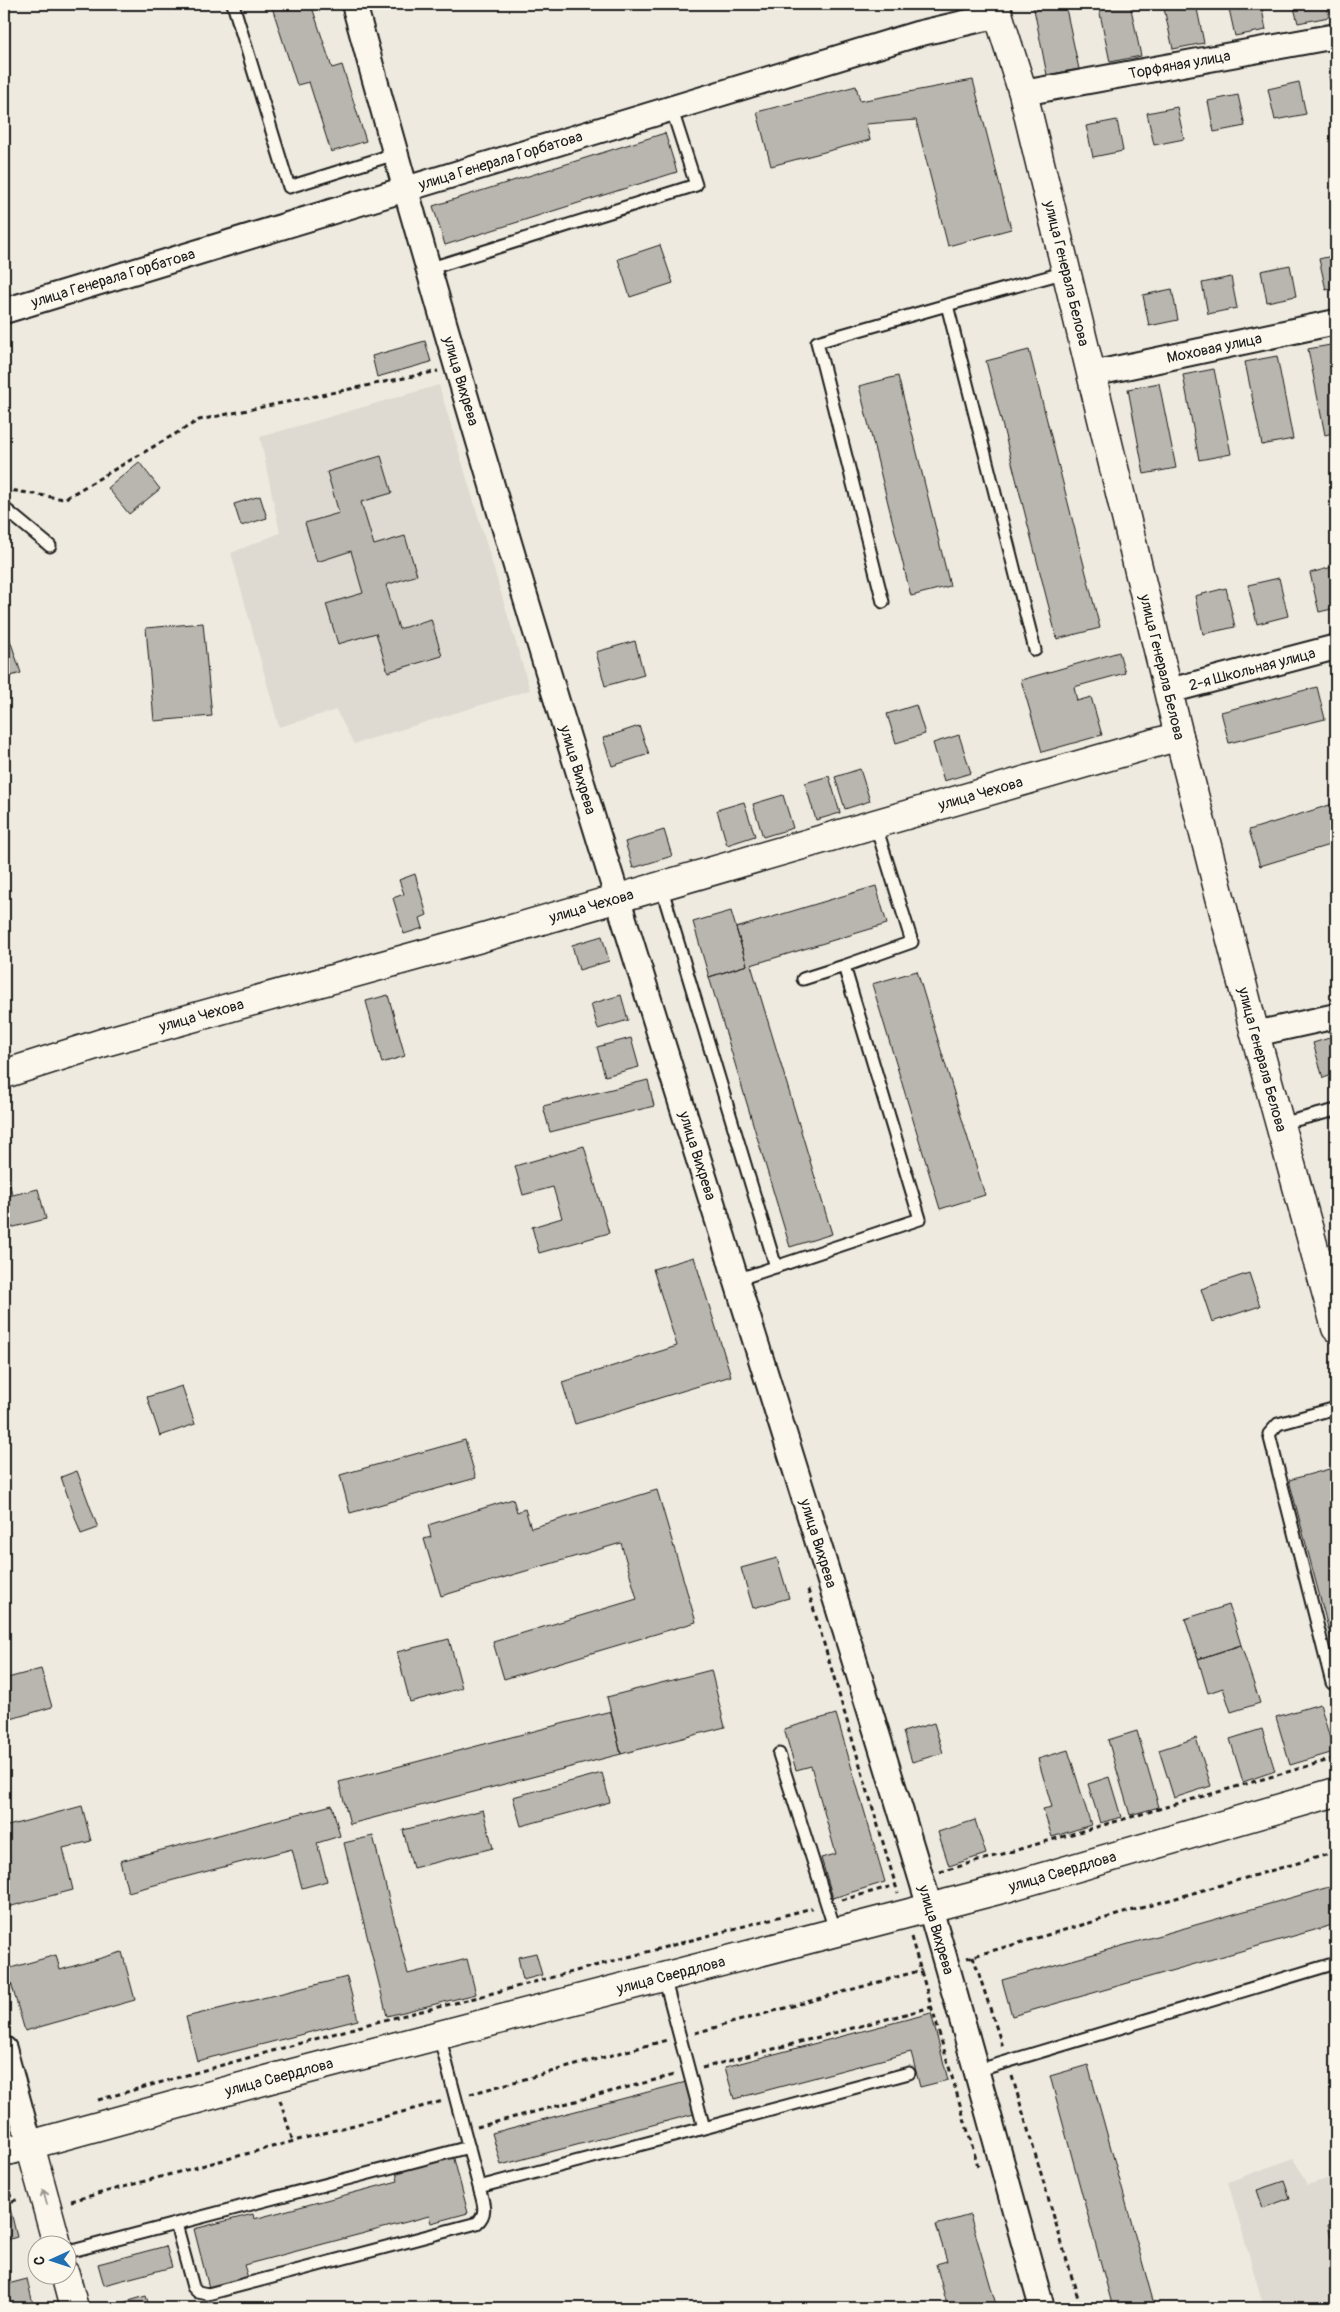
<svg xmlns="http://www.w3.org/2000/svg" width="1340" height="2312" font-family="Pangolin,sans-serif">
<style>
.built{fill:#dedad1}
.building{fill:#b9b6af;stroke:#1c1c1c}
.lines{fill:none;stroke-linecap:round;stroke-linejoin:round}
.service-casing{stroke:#1c1c1c;stroke-width:15}
.minor-casing{stroke:#1c1c1c;stroke-width:28}
.tertiary-casing{stroke:#1c1c1c;stroke-width:31}
.secondary-casing{stroke:#1c1c1c;stroke-width:31}
.path{stroke:#1c1c1c;stroke-width:3;stroke-dasharray:5 4;stroke-linecap:butt}
.service{stroke:#fbf7ec;stroke-width:11}
.minor{stroke:#fbf7ec;stroke-width:24}
.tertiary{stroke:#fbf7ec;stroke-width:28}
.secondary{stroke:#fbf7ec;stroke-width:28}
.oneway{stroke:#97948e}
.labels{text-anchor:middle;stroke-width:4.5;stroke-linejoin:round;paint-order:stroke}
.street-label{font-size:15px;fill:#1c1c1c;stroke:#fbf7ec}
</style>
<rect width="100%" height="100%" fill="#eeeadf"/>
<filter id="ink" filterUnits="userSpaceOnUse"><feTurbulence type="fractalNoise" baseFrequency=".02" numOctaves="2"/><feDisplacementMap in="SourceGraphic" scale="10" xChannelSelector="R" yChannelSelector="G"/><feConvolveMatrix kernelMatrix="1 2 1 2 8 2 1 2 1" color-interpolation-filters="sRGB"/></filter>
<g filter="url(#ink)">
<path class="built" d="M439,385l91,305 -176,54 -18,-34 -57,17 -48,-174 49,-20 -20,-96z
M1294,2158l13,27 29,-9v132h-72l-36,-126z"/>
<path class="building" d="M271,4h40l21,64 10,-3 24,76 -35,11 -22,-70 -12,3z
M1033,4h32l14,65 -32,6z
M1098,4h32l11,52 -31,6z
M1163,4h33l8,39 -31,6z
M1228,4h33l5,26 -31,6z
M1293,4h33l3,13 -31,6z
M1336,75v33l-7,-32z
M973,80l38,149 -63,17 -32,-126 -50,4 4,16 -99,26 -14,-54 99,-26 4,15z
M1299,82l7,32 -31,6 -7,-31z
M1238,95l7,31 -31,6 -6,-31z
M1177,107l7,32 -30,6 -7,-32z
M1117,120l6,31 -30,6 -7,-31z
M665,133l12,39 -232,73 -12,-39z
M660,245l13,38 -43,14 -12,-38z
M1336,255v33l-10,2 -7,-31z
M1290,265l6,31 -29,6 -6,-31z
M1231,277l6,31 -29,6 -6,-31z
M1172,289l6,31 -29,6 -6,-31z
M425,341l6,21 -54,15 -5,-21z
M1336,344v88l-11,3 -17,-86z
M1029,350l71,278 -43,11 -71,-278z
M1277,356l16,83 -31,6 -17,-83z
M1214,369l17,85 -32,6 -16,-85z
M898,376l52,210 -39,10 -52,-210z
M1159,383l17,85 -32,6 -16,-85z
M381,456l11,37 -31,9 13,43 31,-9 12,39 -31,10 13,44 32,-10 11,37 -54,16 -12,-39 -38,11 -12,-40 37,-11 -12,-42 -34,11 -12,-39 34,-10 -12,-41z
M139,462l21,27 -31,25 -21,-26z
M260,496l7,22 -26,8 -7,-22z
M1336,566v42l-17,4 -9,-39z
M1279,578l9,38 -31,8 -9,-39z
M1226,588l9,39 -32,7 -8,-38z
M4,622l17,51 -17,5z
M203,623l9,93 -58,5 -8,-93z
M635,641l9,34 -39,11 -9,-34z
M1119,652l6,21 -51,14 3,14 14,-4 11,38 -60,17 -21,-72z
M1317,687l8,32 -96,24 -8,-31z
M916,705l9,29 -29,9 -9,-29z
M639,726l10,28 -37,12 -9,-28z
M959,735l12,38 -27,8 -11,-38z
M860,769l10,32 -25,8 -10,-32z
M829,776l11,37 -24,7 -11,-37z
M783,795l10,33 -30,9 -10,-33z
M744,802l11,34 -28,9 -10,-35z
M1336,803v40l-76,23 -11,-36z
M664,830l8,26 -39,12 -8,-26z
M415,874l12,41 -7,3 3,10 -19,6 -11,-36 11,-4 -5,-14z
M876,886l11,38 -136,41 81,269 -42,13 -81,-270 38,-12 -11,-37z
M731,911l16,54 -38,12 -16,-55z
M602,936l7,25 -30,9 -7,-25z
M917,971l68,224 -45,14 -68,-225z
M388,995l17,61 -23,7 -16,-62z
M621,995l7,25 -30,9 -7,-25z
M1336,1036v38l-13,4 -10,-35z
M631,1038l8,29 -34,9 -8,-29z
M648,1080l6,26 -104,26 -7,-26z
M584,1146l25,87 -70,20 -7,-26 30,-9 -9,-31 -30,8 -8,-29z
M4,1170h2l6,24 -8,3z
M38,1189l8,30 -36,9 -6,-31z
M694,1257l37,119 -156,48 -13,-42 115,-36 -24,-77z
M1249,1273l11,33 -48,16 -11,-33z
M182,1386l13,38 -35,12 -13,-39z
M465,1440l11,38 -126,35 -10,-38z
M1333,1468l3,14v176l-47,-178z
M77,1471l21,57 -17,6 -20,-57z
M657,1490l39,132 -192,57 -11,-37 144,-43 -16,-56 -180,53 -17,-57 7,-2 -3,-12 85,-26 4,13 8,-3 6,19z
M777,1558l12,40 -36,10 -12,-40z
M1229,1605l12,40 -43,14 -13,-40z
M449,1639l13,49 -52,14 -13,-50z
M1241,1645l19,58 -29,9 -8,-24 -15,5 -10,-34z
M41,1669l11,38 -48,14v-42z
M711,1670l14,57 -104,27 -14,-57z
M1320,1704l14,48 -44,13 -14,-48z
M611,1711l10,43 -271,70 -11,-42z
M836,1714l49,168 -52,16 -12,-40 15,-4 -25,-88 -15,4 -12,-41z
M934,1723l9,30 -31,9 -9,-30z
M1262,1729l13,42 -32,11 -13,-43z
M1137,1731l22,76 -29,8 -22,-75z
M1196,1738l15,48 -37,12 -15,-48z
M1068,1750l23,75 -39,12 -9,-28 9,-2 -14,-48z
M602,1773l8,29 -89,24 -8,-29z
M1109,1777l12,40 -21,6 -12,-39z
M332,1805l8,31 -23,7 10,38 -25,7 -10,-39 -164,43 -8,-31z
M82,1806l9,35 -28,7 10,42 -69,18v-81z
M483,1810l10,38 -80,20 -10,-38z
M975,1820l11,34 -37,12 -11,-34z
M373,1836l35,138 59,-15 9,35 -89,22 -43,-173z
M1336,1885v39l-324,92 -10,-36z
M122,1952l13,48 -110,31 -18,-62 49,-14 4,15z
M536,1953l6,22 -19,5 -5,-23z
M347,1977l11,43 -161,41 -11,-44z
M931,2013l17,67 -28,7 -9,-35 -177,47 -9,-32z
M1088,2065l67,243h-42l-63,-232z
M686,2082l8,32 -193,51 -9,-32z
M453,2155l15,58 -37,10 -2,-7 -185,49 4,13 -39,10 -15,-59 59,-15 1,5 144,-38 -2,-11z
M1284,2181l6,17 -27,10 -6,-18z
M4,2183l13,54 -13,4z
M970,2215l27,93h-49l-12,-44 11,-3 -11,-36z
M1336,2223v33l-8,-31z
M166,2246l6,21 -68,18 -6,-21z
M27,2279l7,29h-30v-23z
M146,2296l4,12h-42v-1z"/>
<g class="lines">
<g class="service-casing">
<path id="service" d="M233,4l56,183 106,-33
M428,269l268,-84 -25,-78
M4,508l46,38
M883,602l-66,-260 130,-37
M1035,650l-88,-345 119,-33
M661,886l115,381
M803,979l41,-13
M1280,1124l56,-14
M736,1280l184,-61 -76,-253 68,-24 -37,-119
M1332,1683l-63,-249 9,-10 58,-16
M779,1754l57,179
M664,1977l40,151 205,-55
M439,2035l40,152 225,-59
M976,2071l360,-108
M176,2224l17,63 5,5 10,2 269,-71c12,-10 5,-23 2,-36
M68,2252l401,-105"/>
</g>
<g class="minor-casing">
<g id="minor">
<path id="s1" d="M354,4c172,629 378,1249 567,1874 43,143 81,287 121,430"/>
<path id="s2" d="M1023,93l313,-57"/>
<path id="s3" d="M4,311l913,-277 82,-19"/>
<path id="s4" d="M1092,374l244,-52"/>
<path id="s5" d="M1169,691l167,-44"/>
<path d="M1255,1034l81,-18"/>
<path d="M4,2049l26,96"/>
</g>
</g>
<g class="tertiary-casing">
<g id="tertiary">
<path id="s6" d="M995,4l28,89 156,643 76,298 81,294"/>
<path id="s7" d="M4,1074l101,-32 372,-103 702,-203"/>
<path d="M30,2145l27,99"/>
<path d="M65,2274l9,34"/>
</g>
</g>
<g class="secondary-casing">
<g id="secondary">
<path id="s8" d="M4,2152l270,-74 728,-189 334,-97"/>
</g>
</g>
<path class="path" d="M4,489l60,10 135,-79 239,-49
M808,1590l90,303
M940,1872l396,-114
M842,1900l54,-15
M911,1937l67,229
M973,1956l30,92
M967,1958l369,-106
M695,2033l227,-63
M702,2068l230,-61
M1012,2076l69,232
M470,2094l197,-54
M98,2100l274,-77 91,-22 349,-93
M280,2100l13,42
M477,2127l197,-52
M4,2175l8,26 8,-2
M71,2201l372,-100"/>
<use href="#service" class="service"/>
<use href="#minor" class="minor"/>
<use href="#tertiary" class="tertiary"/>
<use href="#secondary" class="secondary"/>
</g>
<defs><path id="oneway-shaft" d="M-6 0H5M1.5-3L5.5 0L1.5 3" fill="none" stroke-width="1.6" stroke-linecap="round" stroke-linejoin="round" transform="scale(1.25)"/></defs>
<use class="oneway" href="#oneway-shaft" transform="translate(45 2197) rotate(-105)"/>
</g>
<g class="labels">
<g class="street-label">
<text dy="5" stroke="none"><textPath href="#s2" startOffset="159">Торфяная улица</textPath></text>
<text dy="5" stroke="none"><textPath href="#s3" startOffset="519">улица Генерала Горбатова</textPath></text>
<text dy="5" stroke="none"><textPath href="#s6" startOffset="279">улица Генерала Белова</textPath></text>
<text dy="5" stroke="none"><textPath href="#s3" startOffset="114">улица Генерала Горбатова</textPath></text>
<text dy="5" stroke="none"><textPath href="#s4" startOffset="125">Моховая улица</textPath></text>
<text dy="5" stroke="none"><textPath href="#s1" startOffset="392">улица Вихрева</textPath></text>
<text dy="5" stroke="none"><textPath href="#s6" startOffset="684">улица Генерала Белова</textPath></text>
<text dy="5" stroke="none"><textPath href="#s5" startOffset="86">2-я Школьная улица</textPath></text>
<text dy="5" stroke="none"><textPath href="#s1" startOffset="798">улица Вихрева</textPath></text>
<text dy="5" stroke="none"><textPath href="#s7" startOffset="1016">улица Чехова</textPath></text>
<text dy="5" stroke="none"><textPath href="#s7" startOffset="611">улица Чехова</textPath></text>
<text dy="5" stroke="none"><textPath href="#s7" startOffset="206">улица Чехова</textPath></text>
<text dy="5" stroke="none"><textPath href="#s6" startOffset="1089">улица Генерала Белова</textPath></text>
<text dy="5" stroke="none"><textPath href="#s1" startOffset="1202">улица Вихрева</textPath></text>
<text dy="5" stroke="none"><textPath href="#s1" startOffset="1608">улица Вихрева</textPath></text>
<text dy="5" stroke="none"><textPath href="#s8" startOffset="1095">улица Свердлова</textPath></text>
<text dy="5" stroke="none"><textPath href="#s1" startOffset="2012">улица Вихрева</textPath></text>
<text dy="5" stroke="none"><textPath href="#s8" startOffset="690">улица Свердлова</textPath></text>
<text dy="5" stroke="none"><textPath href="#s8" startOffset="285">улица Свердлова</textPath></text>
</g>
</g>
<rect width="1340" height="2312" fill="none" stroke="#fbf7ec" stroke-width="20"/>
<rect x="10" y="10" width="1320" height="2292" fill="none" stroke="#1c1c1c" stroke-width="2" filter="url(#ink)"/>
<g transform="translate(52 2260) rotate(267)"><circle r="24" fill="#fbf7ec" stroke="#a29f99"/>
<path d="M0-4L9 19L0 12L-9 19Z" fill="#1f6fb2"/>
<text y="-8" font-size="14" font-weight="bold" text-anchor="middle" fill="#1c1c1c">С</text>
</g>
</svg>
